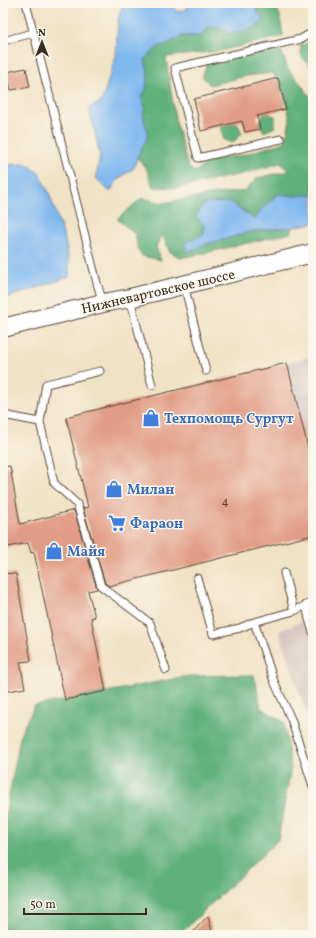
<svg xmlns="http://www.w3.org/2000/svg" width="316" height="938" font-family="Vollkorn,serif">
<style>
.industrial{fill:#cfc0bb}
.forest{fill:#60b07c;stroke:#4e6d4d}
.water{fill:#7fb8ef;stroke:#5d7186}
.building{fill:#e19c86}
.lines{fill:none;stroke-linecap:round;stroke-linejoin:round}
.service-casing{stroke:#564637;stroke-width:9}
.tertiary-casing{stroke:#564637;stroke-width:20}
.service{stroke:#fff;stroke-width:7}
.tertiary{stroke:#fff;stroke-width:18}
.labels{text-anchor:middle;stroke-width:3;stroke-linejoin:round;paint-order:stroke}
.number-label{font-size:12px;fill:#644638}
.street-label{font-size:14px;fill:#3b2a1e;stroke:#fbf7ec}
.shop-label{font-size:14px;font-weight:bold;fill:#366cbe;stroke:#fbf7ec;text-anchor:start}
</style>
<rect width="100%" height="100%" fill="#fbf7ec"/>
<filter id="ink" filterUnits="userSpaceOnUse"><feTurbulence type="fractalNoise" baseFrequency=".025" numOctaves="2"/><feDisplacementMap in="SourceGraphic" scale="8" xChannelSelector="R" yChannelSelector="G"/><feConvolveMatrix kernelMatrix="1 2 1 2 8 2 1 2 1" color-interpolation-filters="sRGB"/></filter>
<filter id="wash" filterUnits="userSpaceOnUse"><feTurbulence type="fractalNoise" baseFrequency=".012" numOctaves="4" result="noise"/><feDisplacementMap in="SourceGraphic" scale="16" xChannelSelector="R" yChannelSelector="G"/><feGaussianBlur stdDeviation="0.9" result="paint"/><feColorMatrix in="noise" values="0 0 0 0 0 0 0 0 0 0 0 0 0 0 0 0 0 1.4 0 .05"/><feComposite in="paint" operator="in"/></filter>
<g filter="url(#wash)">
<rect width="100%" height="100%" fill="#f0e2c5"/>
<path class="industrial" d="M313,356v112l-26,-105z
M313,617v117l-34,-103z"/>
<path class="forest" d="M271,3h4l5,13 3,20 -63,15 -54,6 9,61 13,49 7,5 16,-12 31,-5 43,-13 5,-22 -6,-26 -11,-21 -27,3 -36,9 -8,-9 6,-15 61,-18 12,7 7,19 12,14 13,17v95l-18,1 -17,-2 -18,17 -5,9 -13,-10 -12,-8 -26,23v9l-17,18 20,-8 46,-13 40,-4 -2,6 -86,20 -25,5 -11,-7 -7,-17 -6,13 5,13 -19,-4 -4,-6 -3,-16 -18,-15 25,-21 21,5 22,-4 31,-5 29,-3 12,-13 32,-7 -9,-8 -38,11 -65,14 -24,-1 -6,-17 -10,-13 11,-21 -5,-21 2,-8 -4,-10 5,-7 2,-17 -3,-14 13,-12 11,-4 12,-7h20l8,-9 11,1 10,6 26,-23 3,-5z
M313,41v27l-11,-10 -2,-12z
M265,113l10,3v11l-11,5 -5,-9z
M231,120l8,6 3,8 -10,9 -8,-3 -4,-14z
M254,675l7,33 23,14 7,46 -13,72 -95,91 -12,4h-168v-121l3,-3 15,-78 13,-27 155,-30z"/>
<path class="water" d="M123,3h50l4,9 10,-3 2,-6h69l1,3 -3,5 8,9 -10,8 -24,6 -10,-6 -11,-1 -8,9h-20l-12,7 -11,4 -13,12 3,14 -2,17 -5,7 4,10 -2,8 5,21 -11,21 -3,11 -16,11 -8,13 -14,-14 4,-23 -11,-47 13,-7 14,-45 2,-36z
M27,164l12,9 10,20 11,32 5,15 4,20v17l-66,22v-132l5,-2z
M278,194l17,2 18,-1v28l-20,4 -40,4 -46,13 -20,8 -3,-9 20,-9v-9l-8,-9 9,-13 25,-1 25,18 5,-9z"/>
<g id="blocks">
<path class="building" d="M26,68l4,19 -19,3 -4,-18z
M278,78l8,31 -29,7 3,13 -15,3 -3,-11 -41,10 -7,-32z
M287,363l26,105v67l-204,51 -4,-3 -22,-75 5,-1 -22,-90z
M10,466l10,58 54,-14 23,79 -9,2 7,26 -4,1 15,73 -41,9 -31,-148 -3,1 -3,-10 -25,5v-81z
M3,573l13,1 15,87 -11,1 5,26 -22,4z
M208,916l5,19h-23z"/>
</g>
</g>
<g filter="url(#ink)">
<use href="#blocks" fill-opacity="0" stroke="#564637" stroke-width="1"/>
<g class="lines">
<g class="service-casing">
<path id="service" d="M26,3l71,280 6,20
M3,41l30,-8
M281,139l-83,19 -23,-90 126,-29 12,-7
M184,285l22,86
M130,298l22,87
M3,415l37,7 14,61 23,21 24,82 49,37 16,47
M40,422l6,-38 54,-13
M284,573l10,38
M197,578l16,56 27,-6 14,-6 40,-11 19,-9
M306,605l3,14 4,13
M254,622l20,59 17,38 22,67"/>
</g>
<g class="tertiary-casing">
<path id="tertiary" d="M3,328l100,-25 27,-5 183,-45"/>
</g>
<use href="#service" class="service"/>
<use href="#tertiary" class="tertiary"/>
</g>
</g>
<defs>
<g id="shop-bare" transform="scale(1.38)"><path d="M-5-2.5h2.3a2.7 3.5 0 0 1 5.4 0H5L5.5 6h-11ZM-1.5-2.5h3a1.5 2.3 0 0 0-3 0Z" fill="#3f7fe0" stroke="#fbf7ec" stroke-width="2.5" paint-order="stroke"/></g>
<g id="supermarket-bare" transform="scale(1.38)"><path d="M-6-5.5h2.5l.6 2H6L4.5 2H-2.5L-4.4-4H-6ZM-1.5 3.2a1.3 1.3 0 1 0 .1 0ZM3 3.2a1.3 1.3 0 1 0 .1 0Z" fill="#3f7fe0" stroke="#fbf7ec" stroke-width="2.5" paint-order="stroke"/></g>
</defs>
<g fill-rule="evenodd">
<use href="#shop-bare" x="151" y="418"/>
<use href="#shop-bare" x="114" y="489"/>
<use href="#supermarket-bare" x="117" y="523"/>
<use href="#shop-bare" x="54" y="551"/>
</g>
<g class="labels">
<g class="number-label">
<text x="225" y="505">4</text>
</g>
<g class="street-label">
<text transform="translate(158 291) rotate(-13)" y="5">Нижневартовское шоссе</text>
</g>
<g class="shop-label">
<text x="164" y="423">Техпомощь Сургут</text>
<text x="127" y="494">Милан</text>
<text x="130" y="528">Фараон</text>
<text x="67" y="556">Майя</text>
</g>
</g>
<rect width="316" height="938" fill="none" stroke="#fbf7ec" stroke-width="16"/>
<g transform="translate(42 42)" stroke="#fbf7ec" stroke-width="3" paint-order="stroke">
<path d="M0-3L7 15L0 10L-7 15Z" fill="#3b2a1e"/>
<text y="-6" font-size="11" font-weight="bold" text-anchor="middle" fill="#3b2a1e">N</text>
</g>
<path d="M24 908v6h122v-6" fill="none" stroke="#3b2a1e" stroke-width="2"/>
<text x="30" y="908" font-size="12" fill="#3b2a1e" stroke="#fbf7ec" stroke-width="3" paint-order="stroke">50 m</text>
</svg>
